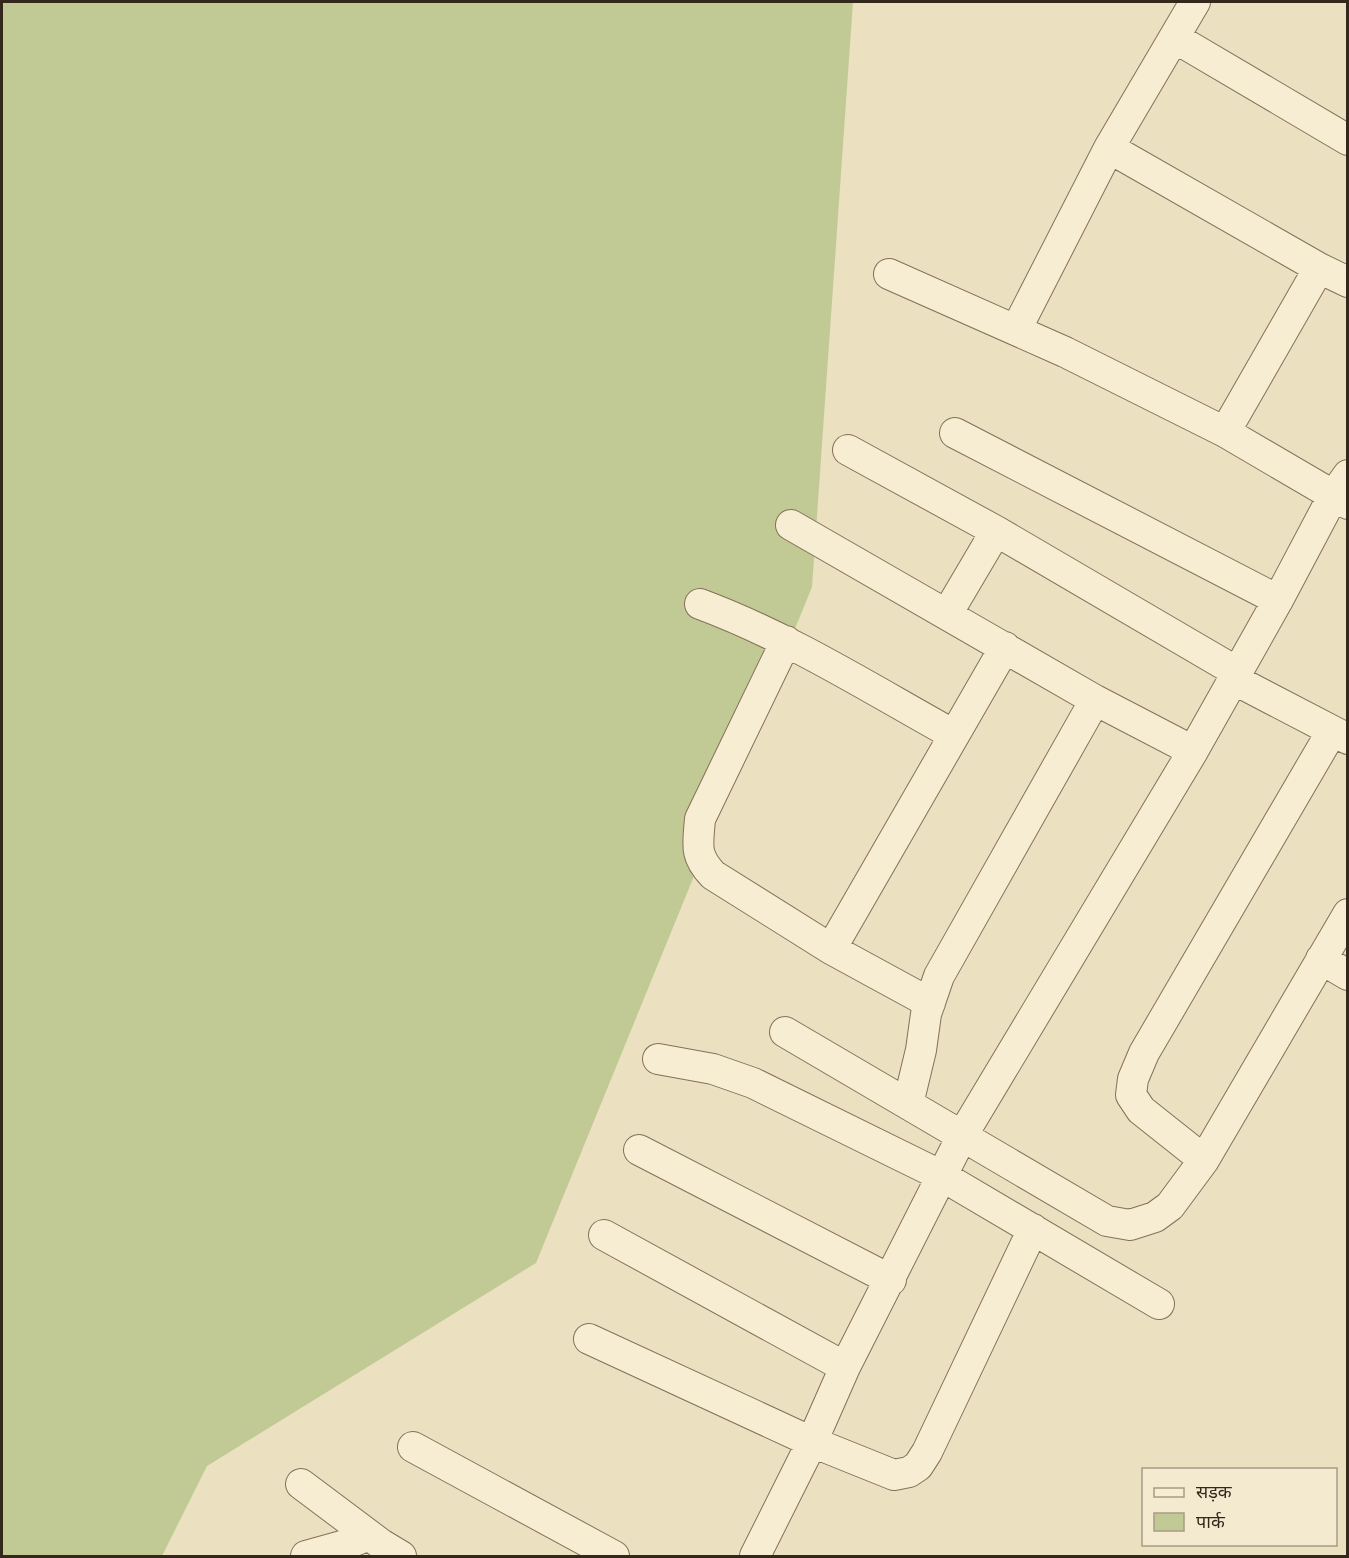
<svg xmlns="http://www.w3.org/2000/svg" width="1349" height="1558" font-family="'Source Serif 4','Noto Sans Devanagari',serif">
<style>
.green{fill:#c1c995}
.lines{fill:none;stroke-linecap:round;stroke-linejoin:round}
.minor-casing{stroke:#837159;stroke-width:32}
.minor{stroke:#f7edd3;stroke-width:30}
</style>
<rect width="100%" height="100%" fill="#ebe0c0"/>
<path class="green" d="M2,2h851l-41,585 -276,676 -329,203 -45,90h-160z"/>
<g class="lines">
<g class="minor-casing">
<path id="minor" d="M1195,2l-86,146 210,120 29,14
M1175,38l173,102
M889,274l176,78 160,80 123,72
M1016,330l93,-182
M1225,432l94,-164
M955,433l323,167
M848,450l148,81 241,141
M791,525l304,175 98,51
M700,604c89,33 171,85 254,131
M947,614l49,-83
M786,641l-86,178c-2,26 -6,36 13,56l118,74 99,54
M1233,679l115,60
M831,949l174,-302
M1321,959l27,16
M785,1032l322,189 23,4 25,-8 15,-11 34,-46 144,-246
M658,1059l55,10 40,14 189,93 217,128
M908,1104l13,-54 5,-36 13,-38 156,-276
M639,1150l252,130
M1204,1160l-63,-50 -10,-15 2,-16 11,-26 188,-322
M604,1235l241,132
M589,1339l223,103 82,33 15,-3 9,-6 9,-14 106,-223
M413,1447l201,109
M301,1484l80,60 20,12
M306,1556l36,-10 27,-11
M755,1556l57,-114 33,-75 117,-231 231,-385 85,-151 55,-104 15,-21"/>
</g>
<use href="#minor" class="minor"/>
</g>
<rect width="1349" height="1558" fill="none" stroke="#34281d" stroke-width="6"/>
<rect x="1142" y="1468" width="195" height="78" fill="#f3eacf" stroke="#a79c88" stroke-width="1.5"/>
<rect x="1154" y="1488" width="30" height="9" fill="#f7edd3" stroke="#a79c88" stroke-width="1.5"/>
<text x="1196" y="1498" font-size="18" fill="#34281d">सड़क</text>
<rect x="1154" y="1513" width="30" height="18" fill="#c1c995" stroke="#a79c88" stroke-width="1.5"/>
<text x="1196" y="1528" font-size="18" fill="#34281d">पार्क</text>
</svg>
